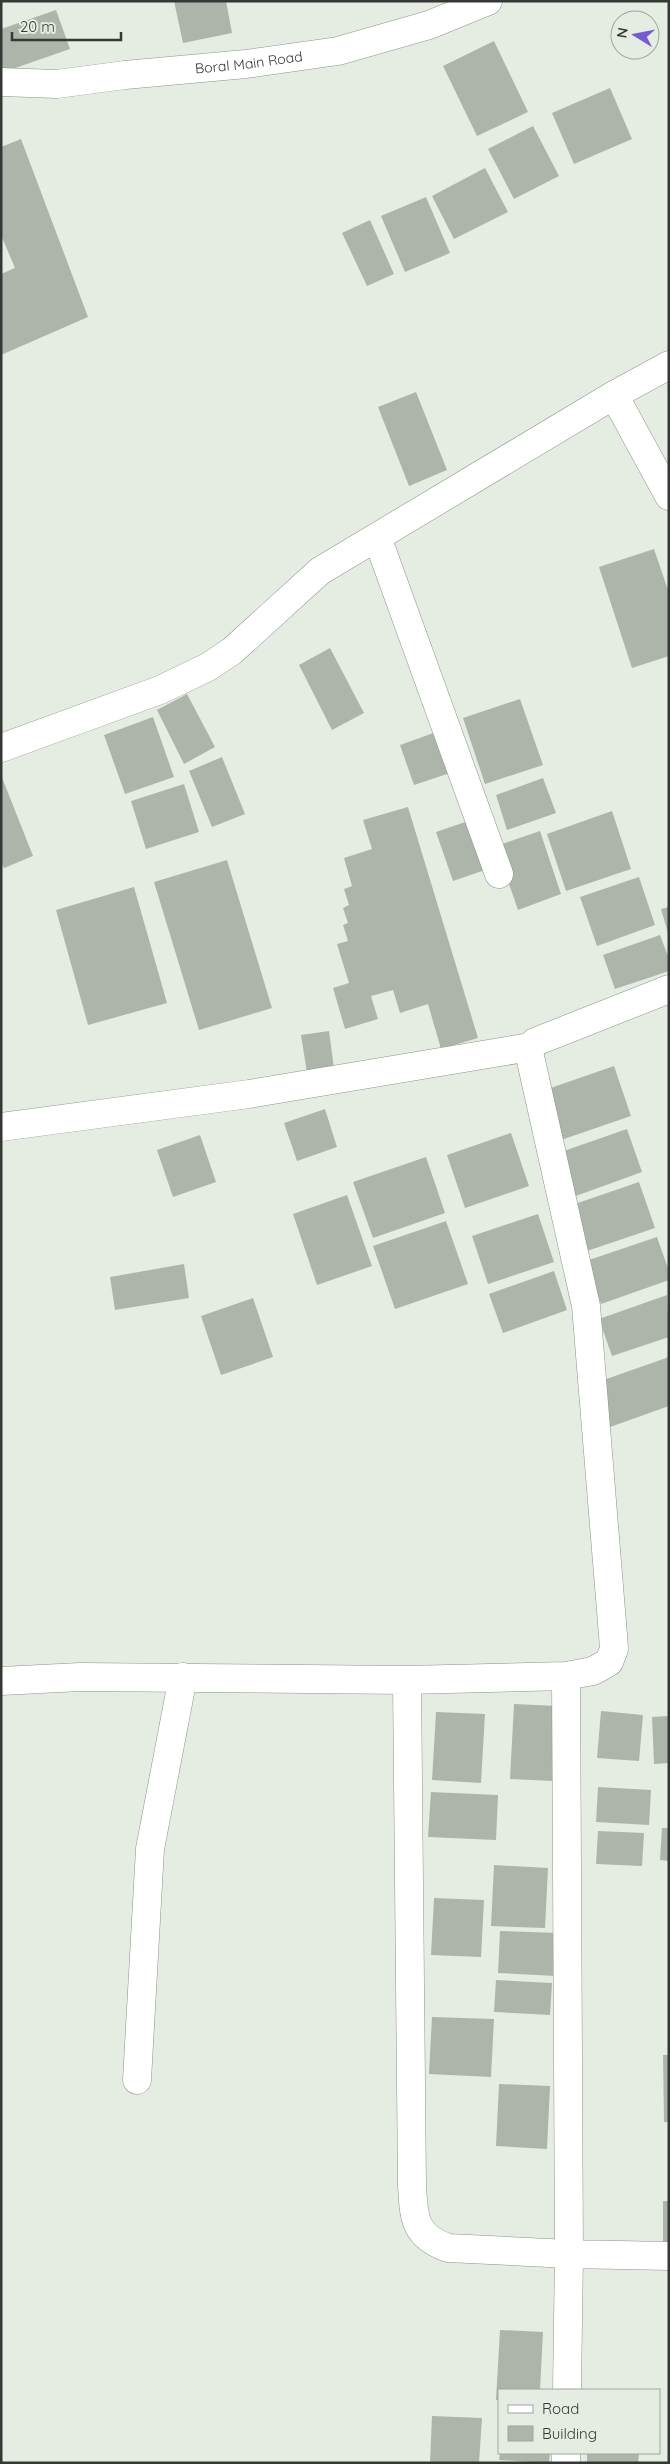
<svg xmlns="http://www.w3.org/2000/svg" width="670" height="2464" font-family="Quicksand,sans-serif">
<style>
.building{fill:#adb5ab}
.lines{fill:none;stroke-linecap:round;stroke-linejoin:round}
.minor-casing{stroke:#8c948b;stroke-width:29}
.secondary-casing{stroke:#8c948b;stroke-width:29}
.minor{stroke:#fff;stroke-width:28}
.secondary{stroke:#fff;stroke-width:28}
.labels{text-anchor:middle;stroke-width:5;stroke-linejoin:round;paint-order:stroke}
.street-label{font-size:14px;fill:#353834;stroke:#e5ede3}
</style>
<rect width="100%" height="100%" fill="#e5ede3"/>
<path class="building" d="M174,1h52l6,32 -49,10z
M56,10l14,39 -69,24v-44z
M494,41l34,71 -51,24 -34,-70z
M610,88l22,51 -58,25 -22,-51z
M533,126l26,50 -45,23 -26,-50z
M21,139l67,178 -87,38v-81l14,-6 -14,-33v-88z
M485,168l23,44 -54,27 -22,-43z
M426,197l24,56 -45,19 -24,-56z
M370,220l24,54 -27,12 -25,-53z
M416,392l31,78 -38,16 -31,-79z
M654,549l15,44v63l-37,12 -33,-101z
M330,648l34,65 -32,17 -33,-65z
M187,694l28,53 -31,17 -27,-54z
M520,699l23,66 -58,19 -22,-66z
M153,717l21,60 -49,17 -21,-59z
M439,731l14,41 -39,13 -14,-40z
M222,757l23,57 -33,13 -23,-56z
M1,775l32,81 -29,12 -3,-6z
M543,778l13,35 -49,17 -11,-35z
M184,784l15,48 -53,17 -15,-48z
M408,807l70,231 -37,11 -13,-45 -28,9 -7,-23 -22,6 7,23 -33,10 -12,-41 16,-5 -12,-39 11,-3 -5,-16 5,-2 -5,-15 6,-3 -5,-16 8,-3 -8,-28 28,-9 -9,-29z
M612,811l19,58 -65,22 -19,-57z
M474,819l17,49 -38,13 -17,-49z
M540,831l21,63 -43,16 -22,-64z
M227,860l45,148 -73,22 -45,-148z
M639,877l16,48 -58,21 -17,-49z
M134,887l33,116 -79,22 -32,-115z
M669,907v26h-1l-7,-24z
M660,935l9,24v12l-54,18 -12,-34z
M329,1031l6,45 -27,3 -7,-44z
M614,1066l17,50 -73,25 -16,-50z
M325,1109l12,38 -40,14 -13,-38z
M627,1129l15,43 -69,25 -15,-44z
M511,1133l18,53 -64,22 -18,-53z
M200,1135l16,47 -43,15 -16,-47z
M426,1157l19,56 -72,25 -20,-56z
M639,1182l16,46 -68,23 -15,-46z
M347,1195l25,71 -55,19 -24,-71z
M538,1214l16,48 -66,22 -16,-48z
M446,1221l22,63 -73,25 -22,-63z
M657,1237l12,34v9l-68,24 -15,-43z
M184,1264l5,34 -74,12 -5,-33z
M554,1271l13,39 -64,23 -14,-39z
M667,1295l2,42 -57,19 -13,-37z
M253,1298l20,59 -52,18 -20,-59z
M669,1357v49l-59,21 -15,-44z
M514,1704l43,2 -4,75 -43,-2z
M601,1711l42,4 -4,46 -42,-3z
M436,1712l49,2 -4,69 -49,-3z
M669,1716v47l-15,1 -2,-47z
M598,1787l53,3 -2,35 -53,-3z
M431,1792l67,3 -2,45 -68,-3z
M662,1828h7v33l-9,-1z
M598,1831l46,2 -2,33 -46,-2z
M494,1865l54,3 -3,60 -54,-2z
M434,1898l50,2 -3,57 -50,-2z
M500,1931l58,2 -2,43 -58,-3z
M496,1980l56,3 -2,32 -56,-3z
M432,2017l62,2 -3,58 -62,-3z
M663,2055h6v67h-5z
M499,2084l51,2 -3,63 -51,-3z
M663,2201h6v48h-6z
M500,2330l43,2 -3,58h-41v10h-3z
M432,2416l50,2 -3,45h-49z
M500,2453h50l-1,10 -50,-3z
M587,2453h52l-1,10h-51z"/>
<g class="lines">
<g class="minor-casing">
<path id="minor" d="M614,395l55,101
M377,537l122,337
M1,748l159,-58 48,-23 24,-16 88,-80 294,-176 55,-30
M1,1127l248,-33 281,-47
M566,1676l3,578 -2,136
M407,1680l5,506c2,32 2,50 36,62l121,6 100,2
M1,1681l79,-4 327,3 159,-4 27,-5 16,-9 5,-13 -1,-14 -27,-329 -57,-254 1,-5 5,-5 134,-53
M137,2080l13,-231 33,-172
M566,2463v-10"/>
</g>
<g class="secondary-casing">
<g id="secondary">
<path id="s1" d="M1,82l56,2 68,-9 121,-11 92,-13 91,-26 59,-24"/>
</g>
</g>
<use href="#minor" class="minor"/>
<use href="#secondary" class="secondary"/>
</g>
<g class="labels">
<g class="street-label">
<text dy="5" stroke="none"><textPath href="#s1" startOffset="249">Boral Main Road</textPath></text>
</g>
</g>
<rect width="670" height="2464" fill="none" stroke="#353834" stroke-width="5"/>
<rect x="498" y="2389" width="162" height="65" fill="#e5ede3" stroke="#9fa59d"/>
<rect x="508" y="2405" width="25" height="8" fill="#ffffff" stroke="#9fa59d"/>
<text x="542" y="2414" font-size="15" fill="#353834">Road</text>
<rect x="508" y="2426" width="25" height="15" fill="#adb5ab" stroke="#9fa59d"/>
<text x="542" y="2439" font-size="15" fill="#353834">Building</text>
<g transform="translate(635 35) rotate(280)"><circle r="24" fill="#e5ede3" stroke="#9fa59d"/>
<path d="M0-4L9 19L0 12L-9 19Z" fill="#755ad4"/>
<text y="-8" font-size="14" font-weight="bold" text-anchor="middle" fill="#353834">N</text>
</g>
<path d="M12 32v8h109v-8" fill="none" stroke="#353834" stroke-width="2.5"/>
<text x="20" y="32" font-size="15" fill="#353834" stroke="#e5ede3" stroke-width="4" paint-order="stroke">20 m</text>
</svg>
